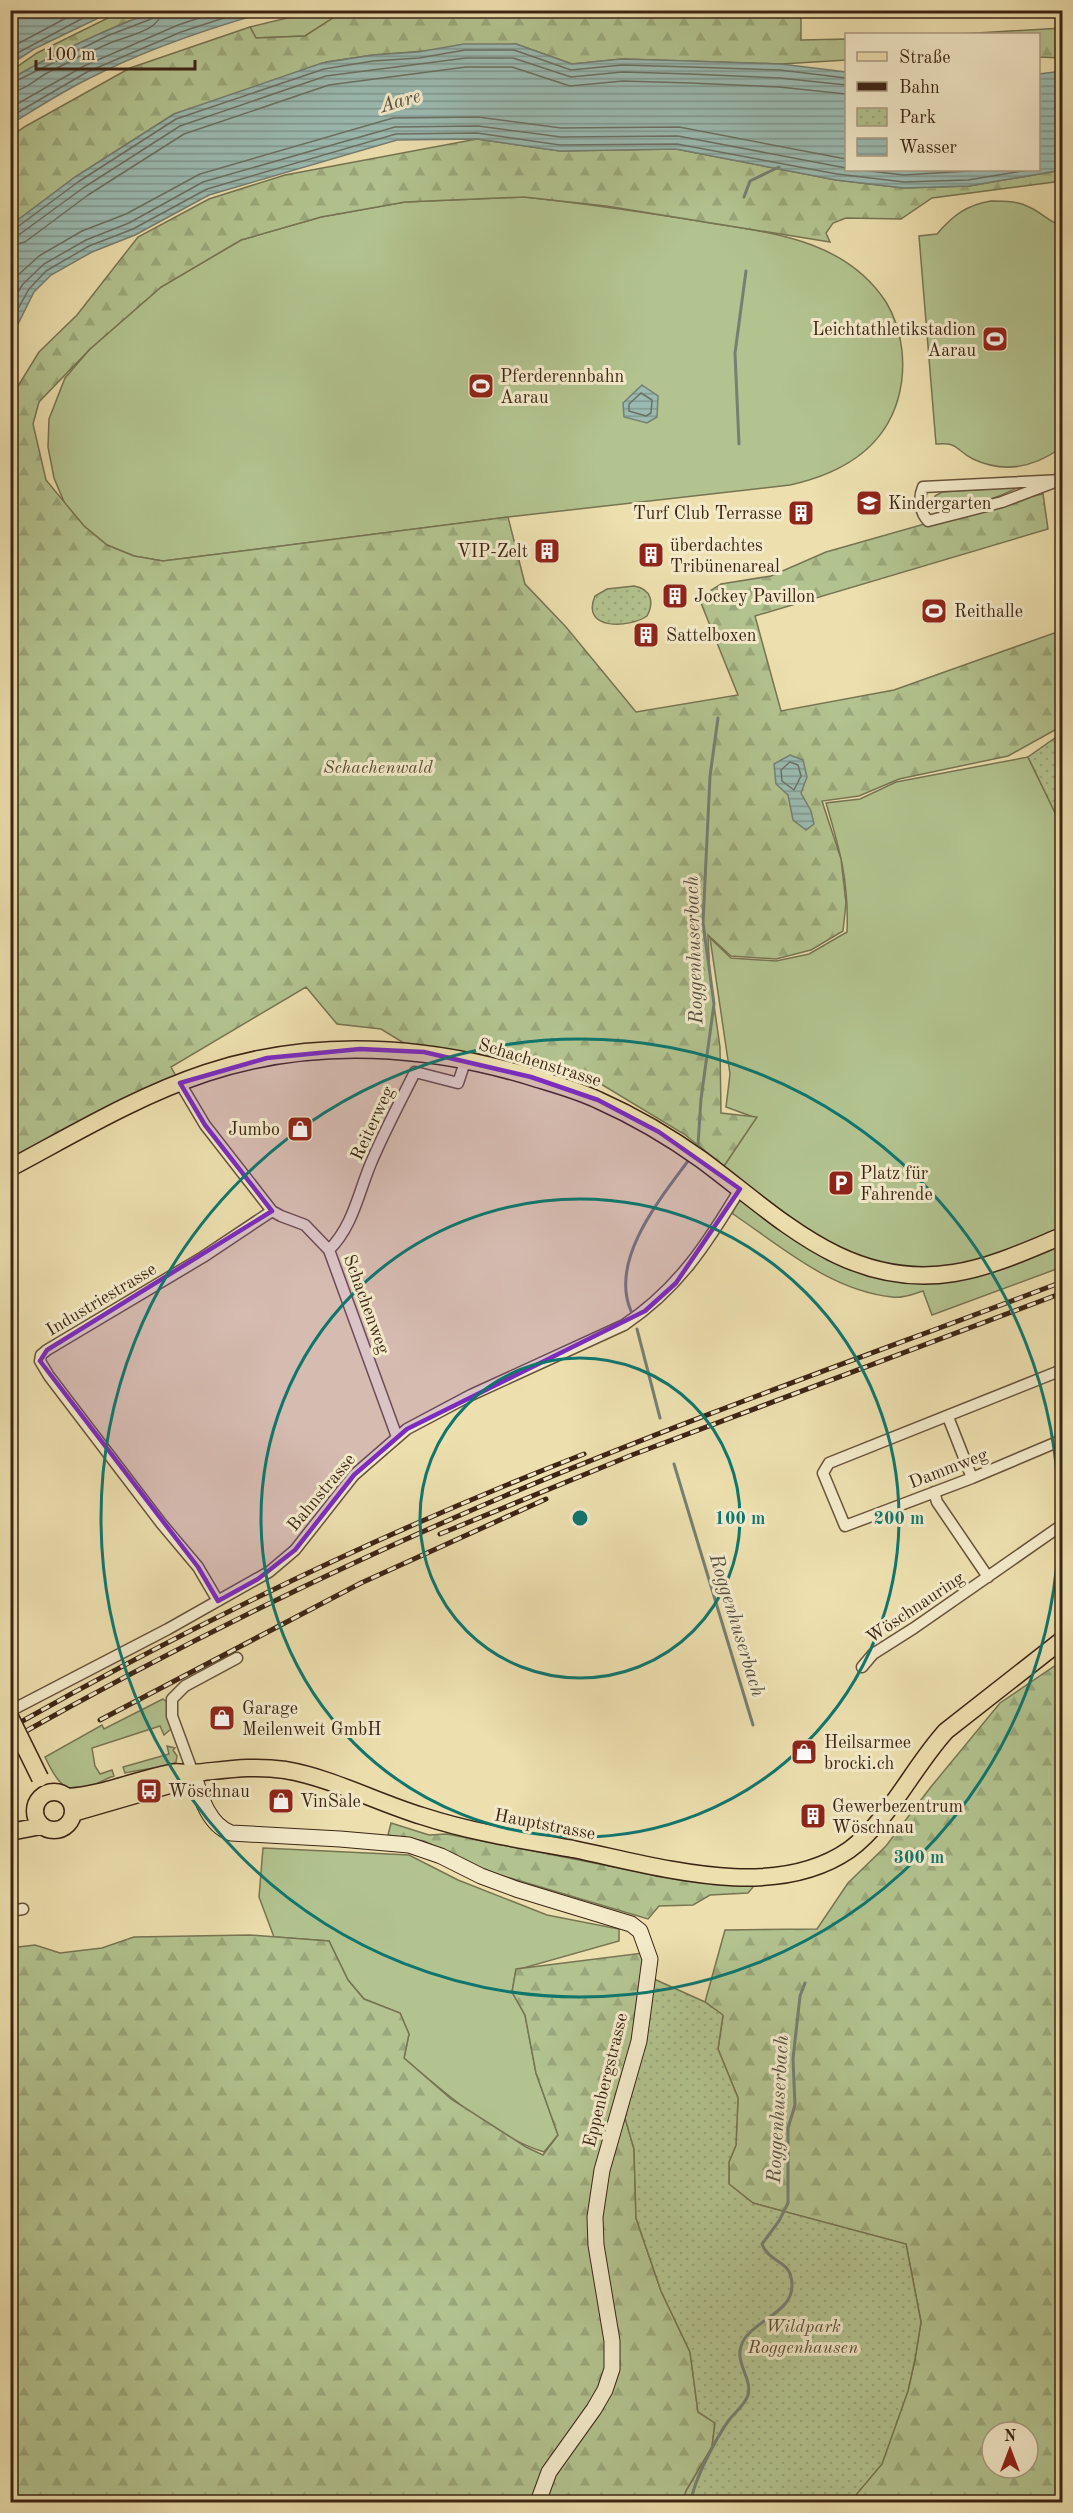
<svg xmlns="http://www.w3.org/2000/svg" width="1073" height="2513" font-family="'Old Standard TT',serif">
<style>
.grass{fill:#b2c38f;stroke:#777452;stroke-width:1.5}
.forest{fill:url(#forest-firs);stroke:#777452;stroke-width:1.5;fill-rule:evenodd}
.park{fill:url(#park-dots);stroke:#777452;stroke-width:1.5}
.water{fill:url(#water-rules);stroke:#757f73;stroke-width:1.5}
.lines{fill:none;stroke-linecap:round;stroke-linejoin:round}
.shore{stroke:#6c7064;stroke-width:1.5}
.stream{stroke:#757f73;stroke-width:3}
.street-casing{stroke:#68533b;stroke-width:13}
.secondary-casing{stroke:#3c2415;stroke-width:17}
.primary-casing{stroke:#3c2415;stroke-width:19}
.street{stroke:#f3eaca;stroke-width:10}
.secondary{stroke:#f3eaca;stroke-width:15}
.primary{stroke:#eddfae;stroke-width:16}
.rail-casing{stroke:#3c2415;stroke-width:5}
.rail{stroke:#f3eaca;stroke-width:3;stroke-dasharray:9;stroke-linecap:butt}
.primary-bridge-casing{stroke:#3c2415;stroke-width:19;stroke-linecap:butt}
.primary-bridge{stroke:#eddfae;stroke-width:16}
.marked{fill:#7b2cbf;fill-opacity:0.2;stroke:#7b2cbf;stroke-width:4.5;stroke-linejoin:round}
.ring{fill:none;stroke:#0f766e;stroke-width:3}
.labels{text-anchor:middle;stroke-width:6;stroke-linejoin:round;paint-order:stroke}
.poi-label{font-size:18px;fill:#3c2415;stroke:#f3eaca;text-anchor:start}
.park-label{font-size:18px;font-style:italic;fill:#5a4c34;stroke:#f3eaca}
.street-label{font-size:18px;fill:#3c2415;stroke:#f3eaca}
.water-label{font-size:20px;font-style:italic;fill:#585144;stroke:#f3eaca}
.centre{fill:#0f766e;stroke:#f3eaca;stroke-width:3}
.ring-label{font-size:18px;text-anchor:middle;font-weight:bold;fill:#0f766e;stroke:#f3eaca;stroke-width:6;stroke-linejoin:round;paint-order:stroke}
</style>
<defs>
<pattern id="forest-firs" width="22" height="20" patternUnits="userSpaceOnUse" patternTransform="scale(1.5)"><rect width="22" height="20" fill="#b2c38f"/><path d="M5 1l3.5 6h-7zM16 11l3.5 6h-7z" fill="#9aa77a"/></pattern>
<pattern id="park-dots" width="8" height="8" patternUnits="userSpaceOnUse" patternTransform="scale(1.5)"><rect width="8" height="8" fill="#b2c38f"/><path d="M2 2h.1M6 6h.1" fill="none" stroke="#9aa77a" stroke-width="1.8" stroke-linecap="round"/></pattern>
<pattern id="water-rules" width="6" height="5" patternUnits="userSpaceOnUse" patternTransform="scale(1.5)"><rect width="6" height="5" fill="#9bbbb2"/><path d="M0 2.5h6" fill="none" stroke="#809890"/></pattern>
</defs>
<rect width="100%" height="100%" fill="#eddfae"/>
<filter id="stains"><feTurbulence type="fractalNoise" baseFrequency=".00333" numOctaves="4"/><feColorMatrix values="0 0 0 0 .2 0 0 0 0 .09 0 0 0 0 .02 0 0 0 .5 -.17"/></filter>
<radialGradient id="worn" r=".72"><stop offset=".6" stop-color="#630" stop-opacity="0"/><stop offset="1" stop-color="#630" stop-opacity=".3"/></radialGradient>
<path class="grass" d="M316,11h29l-40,25 -49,2 -6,-11z
M524,197c56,6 112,14 168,23 71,12 151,16 194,82 17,28 21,65 12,97 -15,52 -59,75 -108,86l-282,32 -345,44 -29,-5 -27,-11 -23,-19 -19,-22 -11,-26 -6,-31 1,-28 16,-41 25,-29 71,-62 80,-47 80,-23 84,-15z
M991,201c14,0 26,0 38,6 11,4 23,18 33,18v222c-27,20 -57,27 -89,12 -19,-10 -14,-17 -37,-15l-17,-208 18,-2c16,-19 30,-29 54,-33z
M1019,487c-25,12 -53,23 -81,25l-5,-7 2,-9 7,-4z
M1028,757l34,70v402l-64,25 -44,13 -49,2 -77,-20 -104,-83 32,-48 -30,-11 4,-33 -20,-136 21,20 45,3 33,-7 38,-22c2,-50 -7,-82 -21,-129l34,-4 36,-17z
M740,1201h5l48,37 34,22 43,16 39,6 153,-40v25l-130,48 -9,-24c-10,3 -21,8 -31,6 -62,-7 -110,-50 -159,-83l-1,-5z
M163,1699l5,4 3,26 -7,6 -4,-9 -68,22 3,18 5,8 12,-4 2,6c-10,3 -18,9 -27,12 -23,9 -34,-14 -42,-31l57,-32 2,4z
M167,1746l8,2 -2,2 4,6 -1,6c-7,5 -39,8 -51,11l-2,-6 46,-13z
M263,1848l146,7 49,25 89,35 72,14v12l-103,29 -4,22 13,23 11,58 22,62 -14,17c-49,-15 -102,-61 -140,-94l5,-24 -9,-21 -36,-14 -16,-19 -19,-39 -55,-4 -15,-40z"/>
<path class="forest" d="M345,10h456v30l45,-1v21l-65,4 -159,-5 -50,5 -56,-20 -143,11 -47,7 -59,22 -93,30 -99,63 -64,48v-89l15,-10 104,-58 120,-41 6,11 49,-2z
M122,11h33c-50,19 -98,41 -144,68v-8l26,-18z
M1062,28v30l-23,-1 -1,-23h-78z
M477,139l83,12 116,-2 160,31 68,8 65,-2 93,-16v11l-130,17 -31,21 -55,-1 -13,5 -7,10 4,9 -224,-36 -82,-9 -119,5 -84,15 -80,23 -80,47 -71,62 -51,53 -6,22 13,56 38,46 23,19 27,11 29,5 345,-44 17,67 41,43 70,85 102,-17 -39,-97 22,-14 50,-8 55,-24 176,-50 41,-8 5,35 -293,87 26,95 113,-21 163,-58 5,5v89l-54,30 -109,23 -40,17 -37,5 19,58 5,44 -3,28 -32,19 -35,9 -45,-3 -23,-21 2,42 10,70 1,66 36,4 -33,49 -40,-32 -93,-56 -26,-2 -86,-22 -72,-9 -26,-16 -44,-5 -31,-37 -135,80 9,16 -169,85 -1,-769 29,-47 38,-37 61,-78 71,-38 76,-24z
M1062,1661v841h-212l58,-111 7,-32 6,-37 -15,-78 -153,-41 -24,-19v-22l7,-17 2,-47 -20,-49 5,-33 -18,-14 20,-72 92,-1 31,-46 38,-37 44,-58 70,-85zM992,2432h36v36h-36z
M391,1823l38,12 18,-1 233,46 74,6 -6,7 -38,2 -17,10 -34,1 -11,13 -158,-47 -66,-31 -36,-6z
M250,1935l79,6 19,39 16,19 36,14 9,21 -5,24 47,41 75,48 17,8 15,-20 -22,-62 -11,-58 -13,-23 4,-23 127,-16v91l-18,74 9,31 2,69 25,73 29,61 8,60 17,10 -3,25 -26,44 -3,11h-672l-1,-554 25,-3 25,8 42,-5 32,-11z"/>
<path class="park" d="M634,586c18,3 20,17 13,30 -17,12 -67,15 -52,-20l12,-7z
M1062,733v94l-34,-70z
M654,1979l51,23 18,13 -5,34 20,49 -2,47 -7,17v22l24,19 153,41 15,78 -6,37 -7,32 -26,73 -32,38h-167l3,-11 26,-44 3,-24 -17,-11 -8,-60 -29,-61 -25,-73 -2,-69 -9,-31 18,-74z"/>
<path class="water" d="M11,10h102v1l-79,38 -23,15z
M155,11h115c-61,17 -123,38 -180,67 -27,13 -53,30 -79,46v-45c46,-27 94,-49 144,-68z
M464,44h52l56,20 50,-5 68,2 91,3 65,8v98h192l1,-96 23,-3v99l-93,16 -65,2 -68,-8 -160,-31 -116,2 -83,-12 -80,1 -188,55 -74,40 -43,17 -41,23 -17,17 -23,46v-113l64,-48 99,-63 148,-51 51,-8 45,-3z
M642,385l16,11 -1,21 -10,6 -23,-6 -1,-14z
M790,755l13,5 4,17 -6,16 10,18 3,13 -8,6 -13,-10 -5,-25 -12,-11 -2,-20z"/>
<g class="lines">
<path class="shore" d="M10,48l71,-38
M10,57l88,-47
M10,84l97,-48 44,-17 4,-9
M10,92c14,-1 26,-13 37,-19 21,-11 42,-21 63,-30 16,-7 51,-12 52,-33
M10,108l74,-42 94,-41 45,-15
M10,117l77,-45 94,-40 67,-22
M861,170l43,5 80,-5
M10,229l6,-1 62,-46 98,-63 148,-50 49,-8 46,-3 46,-8h49l57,20 51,-5 68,2 90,3 66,8
M10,237l10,-3 63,-46 97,-62 146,-50 140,-18h47l58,19 51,-5 68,2 90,4 66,7
M10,246l15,-4 63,-47 96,-61 145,-49 137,-18h46l58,19 53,-5 67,2 89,4 67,7
M10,287l7,-11 22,-20 43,-25 44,-17 74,-40 193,-56 85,-1 83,11 118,-1 167,32
M10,305l13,-21 21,-20 42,-24 43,-17 74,-41 192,-55 83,-1 83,11 117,-1 168,32
M10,323l19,-34 17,-18 43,-25 44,-17 74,-40 189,-55 81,-1 83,12 117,-1 160,30 67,8 64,-2 60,-10
M641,393l11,7 -1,13 -5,3 -17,-5v-7z
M790,762l8,3 3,11 -7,14 -12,-9 -1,-11z"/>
<path class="stream" d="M744,197l6,-16 29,-14
M739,444l-4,-91 11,-82
M698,1145l3,-46 13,-95 -11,-81 7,-147 8,-58
M631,1311c-22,-51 29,-112 57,-150
M637,1329l23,89
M674,1464l79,261
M691,2502c2,-20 25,-64 38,-82 6,-8 16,-15 19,-25 5,-19 -18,-35 -3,-57 15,-21 54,-28 46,-61 -3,-16 -23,-16 -29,-33l17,-23 9,-18v-75l7,-23 -2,-46 7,-63 5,-13"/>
<g class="street-casing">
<path id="street" d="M1060,480l-58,22 -74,19c-8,-9 -10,-22 -5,-34l139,-7
M180,1083l25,42 67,86 -69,46 -156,93 -6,5 -1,6 9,15 112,147 37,44 20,34
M272,1211l9,5 24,9 24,25 68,187
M329,1250c24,-24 29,-56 42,-87 13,-31 29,-61 44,-91l43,11 8,-24
M1062,1370l-233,93 -6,10 22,53 127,-48 90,-38
M948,1417l24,61
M934,1492l3,10 51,75
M862,1667l11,-13 41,-26 148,-103
M10,1711l158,-82 101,-57 26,-22 59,-75 53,-46 64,-34 153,-70c54,-36 83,-81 116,-136
M193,1773l-21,-57v-17l13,-13 52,-28
M10,1911l13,-2"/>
</g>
<g class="secondary-casing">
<path id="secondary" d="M193,1773c7,22 15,52 38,60l109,6 69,6 32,11 40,20 35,13 115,35 9,7 10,28 -11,82 -37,129 -7,47 1,28 16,96v28l-7,21 -11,19 -45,63 -11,30"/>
</g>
<g class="primary-casing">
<path id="primary" d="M10,1168c64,-34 127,-72 196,-95 109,-36 224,-28 332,6 20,6 41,12 60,21 36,16 72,37 104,60 78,58 146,130 252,113 38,-6 74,-23 108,-37
M35 1811a19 19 0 1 1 38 0a19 19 0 1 1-38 0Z
M67,1797c36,-2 68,-17 103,-24 9,-2 16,1 24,0 32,-3 58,-8 91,-3 47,8 91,32 137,46 49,16 100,24 151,33 84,17 199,54 276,1 39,-28 64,-83 97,-119l116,-91
M73,1813l100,-29 18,-10
M10,1832l31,-6"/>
</g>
<use href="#street" class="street"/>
<use href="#secondary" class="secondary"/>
<use href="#primary" class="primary"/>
<g class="rail-casing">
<path id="rail" d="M440,1534l192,-79 430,-162
M100,1720l261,-137 185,-84
M10,1728c185,-105 376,-197 574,-274
M10,1740c161,-91 327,-173 497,-245 183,-77 370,-143 555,-213"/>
</g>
<use href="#rail" class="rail"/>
<g class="primary-bridge-casing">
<path id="primary-bridge" d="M10,1717l30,61"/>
</g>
<use href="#primary-bridge" class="primary-bridge"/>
</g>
<path class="marked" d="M360,1049l64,3 107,25 67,23 61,32 81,57 -64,94 -31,28 -238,118 -53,46 -59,75 -37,29 -40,22 -20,-34 -158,-206 7,-11 225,-139 -67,-86 -25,-42 87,-25z"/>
<g class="ring">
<circle cx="580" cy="1518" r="160"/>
<circle cx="580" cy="1518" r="319"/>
<circle cx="580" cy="1518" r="479"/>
</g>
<defs>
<g id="stadium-square" transform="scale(1.35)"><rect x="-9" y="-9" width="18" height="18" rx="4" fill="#8f2418" stroke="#f3eaca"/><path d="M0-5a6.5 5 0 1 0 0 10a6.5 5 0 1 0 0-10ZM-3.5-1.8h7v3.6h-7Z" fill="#fff"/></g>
<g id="school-square" transform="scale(1.35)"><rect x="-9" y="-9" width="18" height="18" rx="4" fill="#8f2418" stroke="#f3eaca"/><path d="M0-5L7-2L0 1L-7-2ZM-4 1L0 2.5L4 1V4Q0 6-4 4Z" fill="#fff"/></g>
<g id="building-square" transform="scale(1.35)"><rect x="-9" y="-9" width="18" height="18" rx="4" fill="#8f2418" stroke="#f3eaca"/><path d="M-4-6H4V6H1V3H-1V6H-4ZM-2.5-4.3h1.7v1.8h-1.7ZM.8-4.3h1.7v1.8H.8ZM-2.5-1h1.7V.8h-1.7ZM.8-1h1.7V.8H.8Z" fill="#fff"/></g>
<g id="shop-square" transform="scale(1.35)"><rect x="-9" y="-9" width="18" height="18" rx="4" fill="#8f2418" stroke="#f3eaca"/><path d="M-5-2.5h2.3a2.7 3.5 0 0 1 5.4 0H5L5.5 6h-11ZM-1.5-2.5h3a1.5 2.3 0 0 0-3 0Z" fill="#fff"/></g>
<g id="parking-square" transform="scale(1.35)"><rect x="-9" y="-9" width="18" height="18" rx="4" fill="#8f2418" stroke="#f3eaca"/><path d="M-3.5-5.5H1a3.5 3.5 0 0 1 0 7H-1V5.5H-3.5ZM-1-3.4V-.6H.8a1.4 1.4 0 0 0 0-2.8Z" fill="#fff"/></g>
<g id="bus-square" transform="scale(1.35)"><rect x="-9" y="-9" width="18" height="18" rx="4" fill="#8f2418" stroke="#f3eaca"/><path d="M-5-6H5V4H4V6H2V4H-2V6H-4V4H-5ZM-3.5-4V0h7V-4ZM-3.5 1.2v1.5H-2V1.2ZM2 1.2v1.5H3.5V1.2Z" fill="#fff"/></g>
</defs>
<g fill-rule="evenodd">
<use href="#stadium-square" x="995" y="339"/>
<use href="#stadium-square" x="481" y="386"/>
<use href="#school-square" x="869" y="503"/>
<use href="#building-square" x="801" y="513"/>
<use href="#building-square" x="547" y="551"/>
<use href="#building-square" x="651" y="555"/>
<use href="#building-square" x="675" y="596"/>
<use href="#stadium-square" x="934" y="611"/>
<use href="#building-square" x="646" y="635"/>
<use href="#shop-square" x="300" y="1129"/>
<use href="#parking-square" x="841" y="1183"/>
<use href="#shop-square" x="222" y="1718"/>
<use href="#shop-square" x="804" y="1752"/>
<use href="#bus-square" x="149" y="1791"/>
<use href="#shop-square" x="281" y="1801"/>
<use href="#building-square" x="813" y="1816"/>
</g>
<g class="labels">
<g class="poi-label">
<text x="976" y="335" text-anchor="end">Leichtathletikstadion<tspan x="976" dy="21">Aarau</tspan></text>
<text x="500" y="382">Pferderennbahn<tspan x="500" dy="21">Aarau</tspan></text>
<text x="888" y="509">Kindergarten</text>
<text x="782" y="519" text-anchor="end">Turf Club Terrasse</text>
<text x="670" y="551">überdachtes<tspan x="670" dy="21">Tribünenareal</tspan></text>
<text x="528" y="557" text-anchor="end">VIP-Zelt</text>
<text x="694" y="602">Jockey Pavillon</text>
<text x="954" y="617">Reithalle</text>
<text x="666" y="641">Sattelboxen</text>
<text x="280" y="1135" text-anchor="end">Jumbo</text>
<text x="860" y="1179">Platz für<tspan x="860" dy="21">Fahrende</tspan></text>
<text x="242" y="1714">Garage<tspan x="242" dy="21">Meilenweit GmbH</tspan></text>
<text x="824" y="1748">Heilsarmee<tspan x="824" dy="21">brocki.ch</tspan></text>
<text x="168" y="1797">Wöschnau</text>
<text x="300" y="1807">VinSale</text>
<text x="832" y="1812">Gewerbezentrum<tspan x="832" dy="21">Wöschnau</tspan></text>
</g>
<g class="park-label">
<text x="378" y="773">Schachenwald</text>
<text x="803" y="2332">Wildpark<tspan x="803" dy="21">Roggenhausen</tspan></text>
</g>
<g class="street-label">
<text transform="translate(540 1062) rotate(17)" y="6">Schachenstrasse</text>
<text transform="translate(372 1123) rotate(-65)" y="6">Reiterweg</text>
<text transform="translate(101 1299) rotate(-31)" y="6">Industriestrasse</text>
<text transform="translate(367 1304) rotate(70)" y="6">Schachenweg</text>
<text transform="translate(948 1468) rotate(-21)" y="6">Dammweg</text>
<text transform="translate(321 1492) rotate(-50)" y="6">Bahnstrasse</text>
<text transform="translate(915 1607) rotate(-34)" y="6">Wöschnauring</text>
<text transform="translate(545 1824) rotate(11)" y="6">Hauptstrasse</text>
<text transform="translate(605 2080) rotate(-76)" y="6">Eppenbergstrasse</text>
</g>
<g class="water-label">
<text transform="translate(400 100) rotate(-16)" y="7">Aare</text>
<text transform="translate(693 950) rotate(-92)" y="7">Roggenhuserbach</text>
<text transform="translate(738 1625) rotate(73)" y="7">Roggenhuserbach</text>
<text transform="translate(777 2109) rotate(-87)" y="7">Roggenhuserbach</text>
</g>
</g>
<circle cx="580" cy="1518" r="9" class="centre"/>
<g class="ring-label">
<text x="740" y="1524">100 m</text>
<text x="899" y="1524">200 m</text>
<text x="919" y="1863">300 m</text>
</g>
<rect width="1073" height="2513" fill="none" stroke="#eddfae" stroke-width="36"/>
<rect x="12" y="12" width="1049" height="2489" fill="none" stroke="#3c2415" stroke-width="3"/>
<rect x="18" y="18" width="1037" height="2477" fill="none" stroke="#3c2415" stroke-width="1.5"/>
<rect x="845" y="33" width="195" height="138" fill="#f3eaca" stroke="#aa9b82" stroke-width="1.5"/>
<rect x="857" y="52" width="30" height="9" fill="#eddfae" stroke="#aa9b82" stroke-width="1.5"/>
<text x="899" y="63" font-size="18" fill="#3c2415">Straße</text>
<rect x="857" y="82" width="30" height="9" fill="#3c2415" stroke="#aa9b82" stroke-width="1.5"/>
<text x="899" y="93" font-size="18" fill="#3c2415">Bahn</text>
<rect x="857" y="108" width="30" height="18" fill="url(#park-dots)" stroke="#aa9b82" stroke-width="1.5"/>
<text x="899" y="123" font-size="18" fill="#3c2415">Park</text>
<rect x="857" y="138" width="30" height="18" fill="url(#water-rules)" stroke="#aa9b82" stroke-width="1.5"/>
<text x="899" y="153" font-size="18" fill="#3c2415">Wasser</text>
<g transform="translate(1010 2450)"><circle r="28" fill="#f3eaca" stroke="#aa9b82" stroke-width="1.5"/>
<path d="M0-4.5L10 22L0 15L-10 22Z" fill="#8f2418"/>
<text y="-9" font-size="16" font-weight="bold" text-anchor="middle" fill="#3c2415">N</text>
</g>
<path d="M36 60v9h159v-9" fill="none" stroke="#3c2415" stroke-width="3"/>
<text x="45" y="60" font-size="18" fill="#3c2415" stroke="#f3eaca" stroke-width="4.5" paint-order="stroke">100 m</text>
<rect width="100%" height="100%" filter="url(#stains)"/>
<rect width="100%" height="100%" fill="url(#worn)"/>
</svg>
